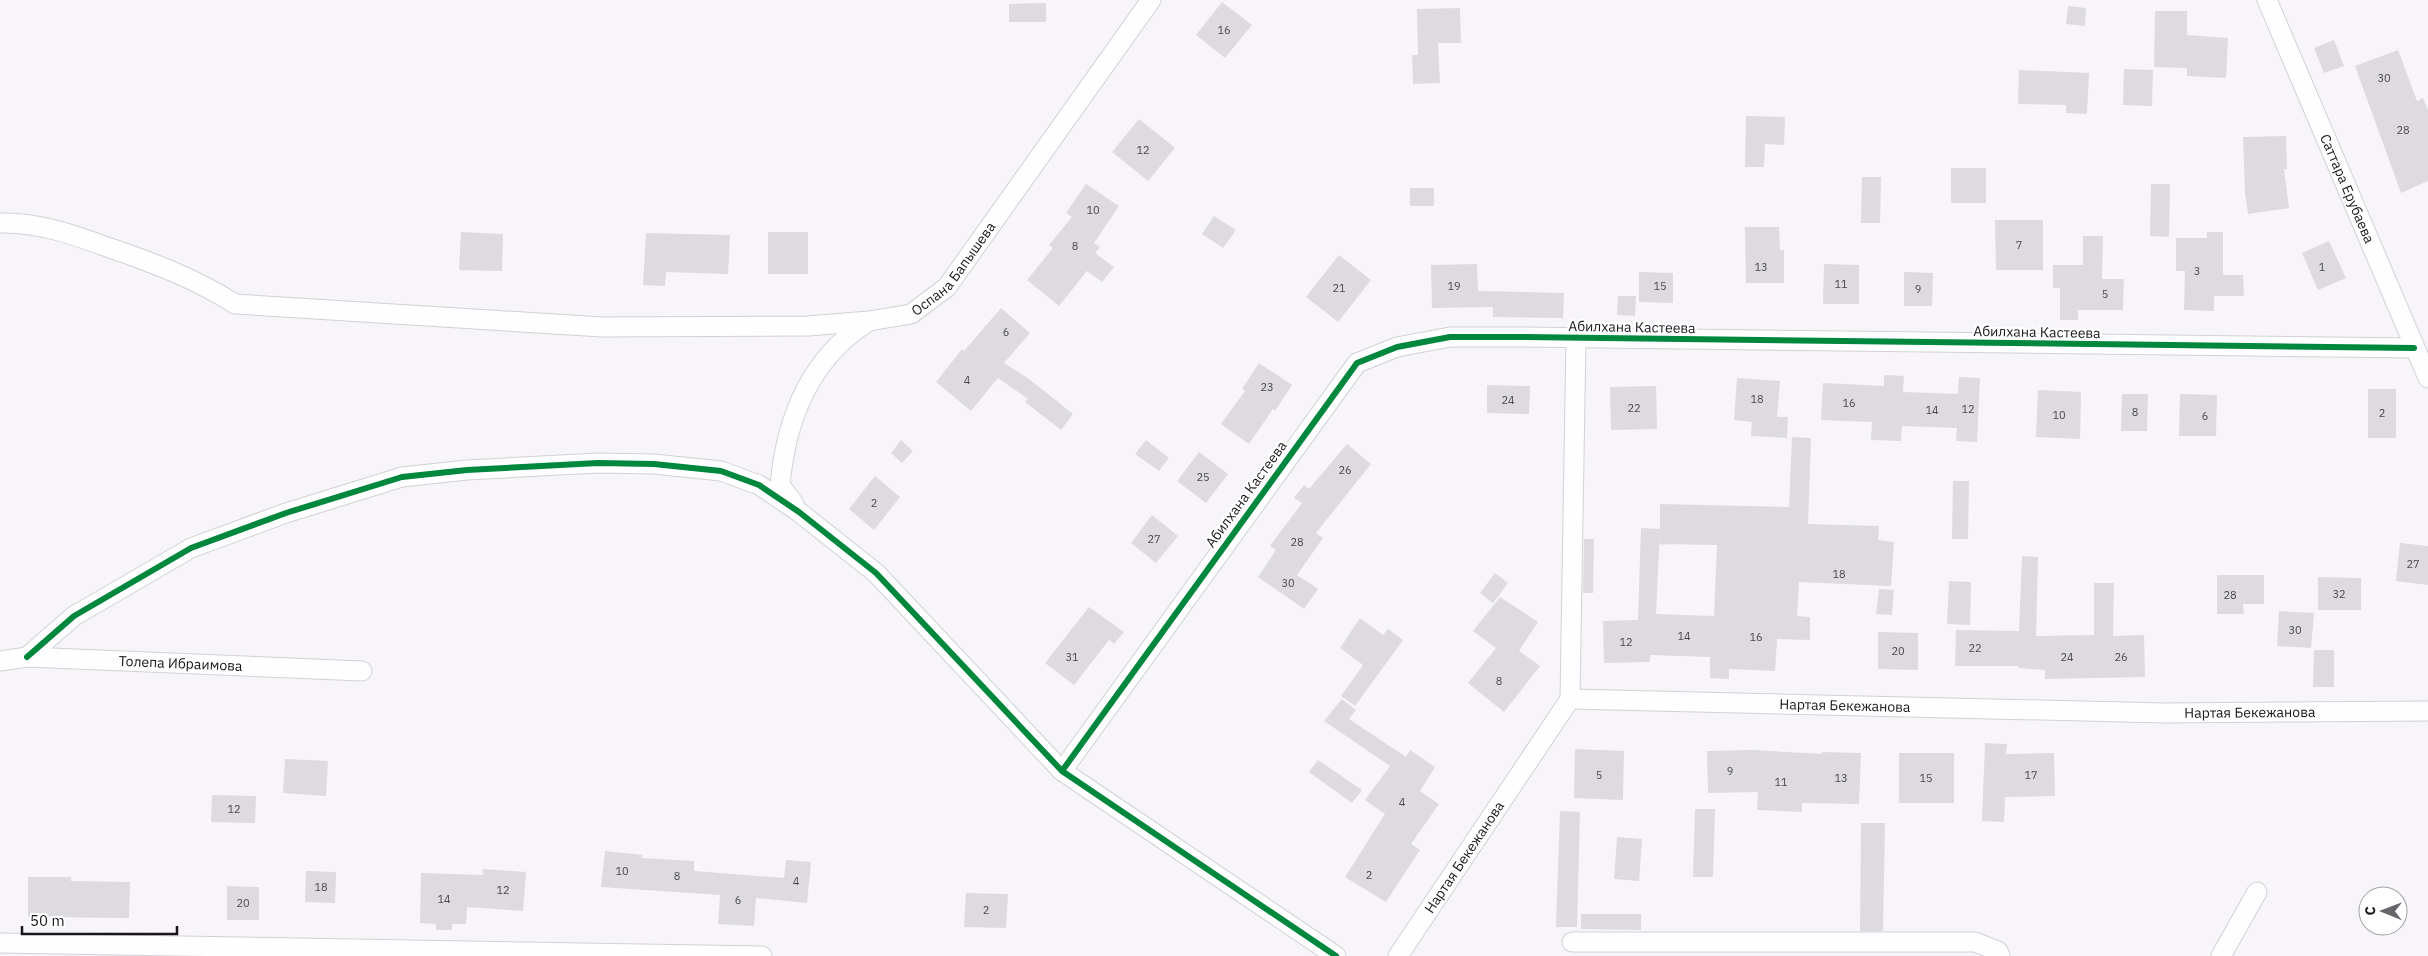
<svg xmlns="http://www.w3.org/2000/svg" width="2428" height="956" font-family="'IBM Plex Sans',sans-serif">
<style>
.building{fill:#dddbe0;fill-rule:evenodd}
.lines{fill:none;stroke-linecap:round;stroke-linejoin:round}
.street-casing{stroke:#d2d1d5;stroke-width:21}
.street{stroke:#fefefe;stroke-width:19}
.cycleway-casing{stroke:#fff;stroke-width:9}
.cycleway{stroke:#00873e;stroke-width:6}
.labels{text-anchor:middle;stroke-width:4.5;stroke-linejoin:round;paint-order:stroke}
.number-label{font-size:11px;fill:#4a484c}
.street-label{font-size:14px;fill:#19171b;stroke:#fff}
</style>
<rect width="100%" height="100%" fill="#f7f5fa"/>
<path class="building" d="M1222,2l30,23 -27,33 -29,-23z
M1046,3v19h-37v-18z
M2068,6l18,2 -1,18 -19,-2z
M1460,8l1,35h-23l2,40 -27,1 -1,-29h6l-1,-46z
M2155,11h32v24l41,3 -2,40 -39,-2v-8l-33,-1z
M2334,40l10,26 -20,7 -10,-25z
M2398,50l19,51 6,-3 5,12v71l-27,12 -46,-127z
M2124,69l29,1 -1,36 -29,-1z
M2019,70l70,3 -2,41 -21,-1v-8l-48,-1z
M1746,116l39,1 -1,28 -19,-1 -1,23h-19z
M1139,119l36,29 -27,33 -36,-29z
M2286,136l1,33h-3l5,39 -41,6 -3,-22 -2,-55z
M1951,168h35v35h-35z
M1862,177h19l-1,46h-19z
M1086,184l33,22 -25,37 6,4 -5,6 19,14 -12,15 -15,-11 -28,35 -32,-26 26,-32 -4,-3 23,-28 -6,-4z
M2151,184h19l-1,53 -19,-1z
M1410,188h24v18h-24z
M1214,216l22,14 -13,18 -21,-14z
M1995,220h48v50h-47z
M1745,227h34l1,23h4v33h-38z
M461,232l42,2 -1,37 -43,-1z
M768,232h40v42h-40z
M2207,232h16v43h20l1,21h-30v15l-30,-1 1,-39h-9v-33h31z
M646,233l84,2 -2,39 -62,-2 -1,14 -22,-1z
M2083,236h20l-1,43h22l-1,31h-45v10h-18v-32h-7v-23h30z
M2329,241l17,37 -28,12 -16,-37z
M1339,255l32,25 -33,42 -32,-25z
M1477,264l1,27 86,2 -1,25 -70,-1v-10l-61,1 -1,-43z
M1824,264l35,1v39h-36z
M1639,272l34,1v30l-34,-1z
M1904,272l29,1 -1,33h-28z
M1618,296h18l-1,20 -18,-1z
M1001,308l29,25 -26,30 25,16 44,35 -12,16 -36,-28 3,-3 -30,-21 -27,33 -35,-29 26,-33 2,2z
M1259,363l33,22 -17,26 -2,-2 -24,35 -28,-20 24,-33 -3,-2z
M1884,375l20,1 -1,16 55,2 1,-17 21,1 -3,64 -21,-1 1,-13 -55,-2 -1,15 -30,-1 1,-18 -51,-2 2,-37 61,3z
M1737,378l43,3 -3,36h11l-1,21 -36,-2 1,-14 -18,-2z
M1487,385l43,1 -1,28 -42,-1z
M1656,386l1,43 -46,1 -1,-43z
M2368,389h28v49h-28z
M2038,390l43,2 -1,47 -44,-2z
M2122,394h26l-1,37h-26z
M2180,394l37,1 -1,41h-37z
M1792,437l19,1 -3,86 71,2 -1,14 16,2 -3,44 -92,-4 -2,34 13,1v23l-33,-1 -2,32 -46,-2v10l-19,-1v-21l-60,-2v7l-46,1 -1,-42 35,-1 3,-92 19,1v-25l129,3zM1660,529l-1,15 58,1 -3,71 -58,-2z
M901,440l12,11 -11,12 -11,-10z
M1146,440l23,18 -10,13 -24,-17z
M1347,444l24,20 -55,69 7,5 -26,37 21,14 -14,20 -46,-32 18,-27 -6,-4 32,-43 -8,-5 10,-13 5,4z
M1199,452l29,22 -22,29 -29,-22z
M875,476l25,21 -26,33 -25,-21z
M1953,481h16l-1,58h-16z
M1152,515l26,21 -22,27 -25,-20z
M1584,539h10l-1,54h-10z
M2400,543l28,3v39l-32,-4z
M2022,556l16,1 -2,79 58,-1v-52h20l-1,53 31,-1 1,42 -100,2v-9l-27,-2v-2h-63l1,-36 63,1z
M1495,573l13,10 -15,20 -13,-10z
M2217,575h47v29h-21l1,10h-27z
M2318,577l43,1v32h-43z
M1949,581l22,1 -1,43 -23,-1z
M1879,589l15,1 -2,25 -16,-1z
M1500,597l38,25 -19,29 21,15 -36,46 -36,-29 28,-35 -23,-17z
M1089,607l35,25 -10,12 -5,-4 -35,45 -29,-22z
M2279,611l35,2 -3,35 -34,-2z
M1360,618l23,17 5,-6 15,11 -48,66 -14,-10 22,-31 -23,-17z
M1878,632l40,1v37l-40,-1z
M2314,650h20v37h-21z
M1342,699l14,11 -7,9 57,38 4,-7 25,17 -15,24 19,13 -28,40 9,6 -34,52 -41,-25 40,-63 -20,-14 25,-34 -66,-45z
M1985,743l22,1 -1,10 48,-1 1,43 -50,1 -1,25 -22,-1z
M1575,749l49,2 -1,49 -49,-2z
M1753,750l69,4v-2l39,1 -2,51 -57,-1v9l-45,-2 1,-18 -50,1 -1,-42z
M1899,753h55v50h-55z
M285,759l43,2 -2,35 -43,-3z
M1318,760l44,30 -10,13 -43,-31z
M212,795l44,1 -1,27 -44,-1z
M1695,809h20l-2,68h-20z
M1560,811l20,1 -3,115h-21z
M1861,823h24l-2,108h-23z
M1617,837l25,2 -3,42 -25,-2z
M605,851l38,4 -1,3 52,3v10l90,7 2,-18 25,2 -4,41 -51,-5 -2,28 -36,-2 2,-29 -119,-8z
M483,869l43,3 -3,39 -56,-4 -1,17h-14v6h-16v-6l-16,-1 1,-50 62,2z
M306,871l30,1 -1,31 -30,-1z
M28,877h43v4l59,1 -1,36 -101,-1z
M227,886l32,1v33h-32z
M966,893l42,1 -2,34 -42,-1z
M1581,914h60v16l-60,-1z"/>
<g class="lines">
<g class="street-casing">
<g id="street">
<path id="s1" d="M2267,0l161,378"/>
<path id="s2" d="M0,223c39,-1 74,12 110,25 44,15 86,31 125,56l367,23 206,-1 61,-5 42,-7 36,-27 204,-287"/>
<path d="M794,504l-14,-19c6,-66 29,-125 86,-162"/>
<path d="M27,657l47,-41 117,-68 95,-35 116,-36 65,-7 131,-7 56,1 67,7 38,14 40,27 77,61 186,198 274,185"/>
<path id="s3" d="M0,661l27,-4 335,14"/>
<path id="s4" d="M1570,699l595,14 263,-2"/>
<path d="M1570,699l6,-361"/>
<path d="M1062,771l295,-408 40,-16 53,-10h68l896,11"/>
<path d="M1572,942h403l23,9 2,5"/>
<path d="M0,943l762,13"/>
<path id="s5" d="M1398,956l172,-257"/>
<path d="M2221,956l36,-64"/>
</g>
</g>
<use href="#street" class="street"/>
<g class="cycleway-casing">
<path id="cycleway" d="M27,657l47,-41 117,-68 95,-35 116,-36 65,-7 131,-7 56,1 67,7 38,14 40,27 77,61 186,198 274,185
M1062,771l295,-408 40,-16 53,-10h68l896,11"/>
</g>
<use href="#cycleway" class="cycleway"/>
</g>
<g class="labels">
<g class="number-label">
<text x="1224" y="34">16</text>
<text x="2384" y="82">30</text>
<text x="2403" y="134">28</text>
<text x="1143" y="154">12</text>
<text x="1093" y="214">10</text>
<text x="2019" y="249">7</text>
<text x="1075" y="250">8</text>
<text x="1761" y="271">13</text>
<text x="2322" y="271">1</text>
<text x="2197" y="275">3</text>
<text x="1841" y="288">11</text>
<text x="1454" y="290">19</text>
<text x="1660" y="290">15</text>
<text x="1339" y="292">21</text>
<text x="1918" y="293">9</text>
<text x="2105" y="298">5</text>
<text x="1006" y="336">6</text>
<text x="967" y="384">4</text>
<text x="1267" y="391">23</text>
<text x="1757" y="403">18</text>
<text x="1508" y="404">24</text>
<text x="1849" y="407">16</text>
<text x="1634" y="412">22</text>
<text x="1968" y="413">12</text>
<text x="1932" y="414">14</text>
<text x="2135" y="416">8</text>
<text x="2382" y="417">2</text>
<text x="2059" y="419">10</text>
<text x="2205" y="420">6</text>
<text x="1345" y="474">26</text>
<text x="1203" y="481">25</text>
<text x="874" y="507">2</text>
<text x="1154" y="543">27</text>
<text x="1297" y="546">28</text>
<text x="2413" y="568">27</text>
<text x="1839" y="578">18</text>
<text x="1288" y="587">30</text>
<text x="2339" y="598">32</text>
<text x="2230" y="599">28</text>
<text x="2295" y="634">30</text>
<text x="1684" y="640">14</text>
<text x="1756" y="641">16</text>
<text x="1626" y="646">12</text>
<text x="1975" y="652">22</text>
<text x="1898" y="655">20</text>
<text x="1072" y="661">31</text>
<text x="2067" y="661">24</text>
<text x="2121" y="661">26</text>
<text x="1499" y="685">8</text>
<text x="1730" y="775">9</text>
<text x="1599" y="779">5</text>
<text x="2031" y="779">17</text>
<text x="1841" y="782">13</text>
<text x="1926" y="782">15</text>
<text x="1781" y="786">11</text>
<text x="1402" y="806">4</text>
<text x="234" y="813">12</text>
<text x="622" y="875">10</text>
<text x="1369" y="879">2</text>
<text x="677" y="880">8</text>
<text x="796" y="885">4</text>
<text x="321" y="891">18</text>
<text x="503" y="894">12</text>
<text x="444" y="903">14</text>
<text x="738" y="904">6</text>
<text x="243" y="907">20</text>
<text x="986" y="914">2</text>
</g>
<g class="street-label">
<text dy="5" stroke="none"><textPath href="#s1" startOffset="205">Саттара Ерубаева</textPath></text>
<text dy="5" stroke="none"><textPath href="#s2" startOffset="991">Оспана Бапышева</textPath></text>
<text transform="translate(1632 327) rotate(1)" y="5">Абилхана Кастеева</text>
<text transform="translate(2037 332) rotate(1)" y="5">Абилхана Кастеева</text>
<text transform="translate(1246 494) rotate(-54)" y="5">Абилхана Кастеева</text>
<text dy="5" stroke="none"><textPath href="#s3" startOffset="181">Толепа Ибраимова</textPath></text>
<text dy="5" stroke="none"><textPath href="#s4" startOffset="275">Нартая Бекежанова</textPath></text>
<text dy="5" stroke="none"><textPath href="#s4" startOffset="680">Нартая Бекежанова</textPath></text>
<text dy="5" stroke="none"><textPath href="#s5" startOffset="119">Нартая Бекежанова</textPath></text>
</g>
</g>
<g transform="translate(2383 911) rotate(271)"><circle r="24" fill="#ffffff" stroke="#a3a2a4"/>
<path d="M0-4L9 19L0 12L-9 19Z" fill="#676569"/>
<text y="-8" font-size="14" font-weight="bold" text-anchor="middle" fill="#19171b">С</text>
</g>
<path d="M22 926v8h155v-8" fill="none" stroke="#19171b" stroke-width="2.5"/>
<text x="30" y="926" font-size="15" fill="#19171b" stroke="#ffffff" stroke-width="4" paint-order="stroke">50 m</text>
</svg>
